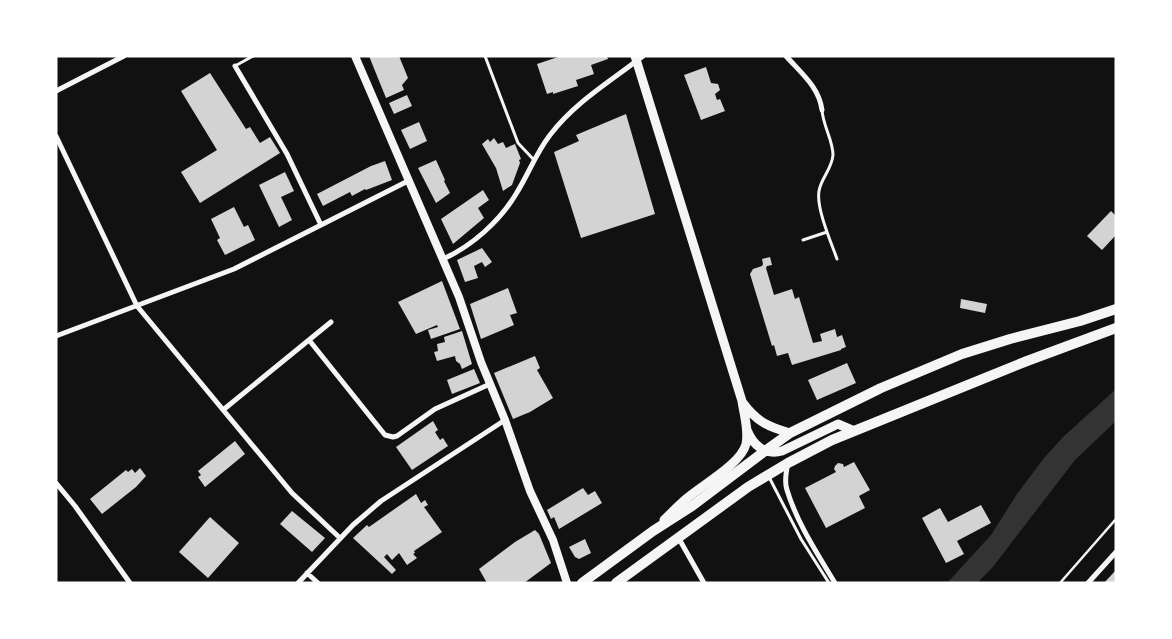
<svg xmlns="http://www.w3.org/2000/svg" width="1172" height="639" font-family="Roboto,sans-serif">
<style>
.water{fill:#333}
.building{fill:#d3d3d3}
.lines{fill:none;stroke-linecap:round;stroke-linejoin:round}
.path{stroke:#f5f5f5;stroke-width:2.5}
.service{stroke:#f5f5f5;stroke-width:3}
.minor{stroke:#f5f5f5;stroke-width:5}
.tertiary{stroke:#f5f5f5;stroke-width:8}
.secondary{stroke:#f5f5f5;stroke-width:9}
.primary{stroke:#f5f5f5;stroke-width:10}
</style>
<rect width="100%" height="100%" fill="#111"/>
<path class="water" d="M1116,389v32l-41,39 -83,108 -15,15h-30l44,-48 26,-41 27,-36 19,-21z"/>
<path class="building" d="M369,56h30l9,22 -6,7 2,5 -18,8z
M561,56h46l1,3 -17,6 3,9 -18,6 2,6 -25,8v-2l-6,2 -10,-30z
M706,67l5,16 7,1 2,6 -5,4 2,6 3,-1 5,12 -24,9 -17,-45z
M210,73l36,56 4,-2 10,16 10,-6 10,16 -80,50 -19,-31 36,-22 -36,-59z
M407,95l5,11 -18,8 -5,-11z
M626,114l29,100 -74,24 -27,-86 25,-11 -3,-6z
M419,122l8,19 -17,8 -9,-19z
M494,138l4,6 5,-2 3,6 9,-4 6,15 -2,1 1,3 -8,22 -9,6 -7,-23 -14,-24 6,-5 2,3z
M436,160l9,20 -1,1 6,12 -14,10 -18,-35z
M385,161l7,19 -26,10 -1,-1 -13,7 -2,-4 -27,14 -6,-12 54,-28z
M285,172l9,19 -13,6 11,23 -13,7 -20,-42z
M483,190l6,10 -11,8 6,10 -31,26 -12,-25z
M234,207l10,20 4,-2 7,15 -30,15 -8,-15 3,-2 -9,-19z
M1111,211l5,5v19l-14,15 -15,-14z
M482,248l10,14 -7,5 -3,-5 -8,4 4,12 -13,4 -8,-22z
M770,257l2,8 -5,1 -1,2 8,27 18,-6 3,10 4,-2 14,46 9,-2 -2,-7 15,-5 2,8 5,-2 4,12 -5,2v1l-49,15 -4,-12 -11,3 -3,-11 -2,1 -22,-72 3,-5 9,-3 1,-2 -1,-5z
M442,281l18,48 -29,10 -3,-9 10,-3 -1,-2 -21,9 -18,-32z
M508,288l9,25 -7,2 4,10 -33,14 -11,-35z
M961,299l26,5 -2,9 -25,-5z
M462,331l10,33 -10,5 -2,-5 -4,-3 -1,-5 -18,5 -3,-9 4,-1 -1,-7 8,-2 -1,-5z
M535,356l5,12 -3,2 16,28 -23,14 -17,7 -19,-46z
M847,363l9,20 -39,17 -9,-20z
M474,369l6,14 -28,11 -5,-14z
M433,421l5,9 -3,2 5,8 3,-2 5,8 -36,24 -16,-23z
M235,441l10,13 -40,33 -7,-10 3,-2 -3,-4z
M854,462l16,28 -11,6 6,12 -39,20 -21,-40 31,-16 -2,-3 1,-3 3,-3 5,1 1,3z
M140,468l6,8 -10,11 -34,27 -12,-15 36,-29 2,2 4,-3 3,4z
M583,488l5,7 7,-4 7,12 -43,26 -5,-12 -3,2 -4,-9z
M416,494l5,9 4,-3 3,5 -4,2 18,25 -28,19 1,2 -2,1 4,4 -10,7 -8,-12 -7,7 -5,-6 -3,3 12,13 -4,4 -39,-36 14,-13 2,2z
M981,505l10,18 -34,18 7,13 -18,9 -24,-45 18,-10 8,14z
M292,511l33,27 -13,14 -32,-28z
M210,517l29,26 -31,35 -29,-26z
M535,530l4,4 12,29 -27,20h-37l-8,-14 36,-27z
M585,539l6,14 -12,6 -4,-2 -6,-10z
M1116,570v13h-12z"/>
<g class="lines">
<path class="path" d="M1060,583l56,-64"/>
<path class="service" d="M485,56l33,87 16,17
M235,66l18,-10
M822,110c1,16 11,30 11,45 -1,14 -12,23 -14,36 -3,17 12,51 18,68
M803,240l24,-8
M769,477l32,62 28,44"/>
<path class="minor" d="M786,56c15,17 33,31 36,54
M235,66l52,88 34,71
M56,91l68,-35
M56,136l81,170 155,187 48,45
M443,259c29,-13 57,-38 73,-65 12,-19 20,-41 34,-59 25,-33 61,-54 93,-79
M56,336l178,-67 174,-88
M309,340l76,95 8,2 4,-1 38,-27 55,-25
M223,410l108,-88
M788,463c-2,9 -4,19 -1,27 10,33 30,63 48,93
M56,483l19,23 55,77
M678,537l26,46
M307,573l11,10
M298,583l55,-58 28,-24 124,-81
M1088,583l28,-31"/>
<path class="tertiary" d="M355,56l104,241 22,65 24,58 25,71 23,49 14,43"/>
<path class="secondary" d="M635,56l107,345c2,14 7,29 4,43 -5,20 -44,41 -60,55 -8,7 -15,14 -22,21
M743,403c14,19 26,24 47,30
M747,430c6,15 18,26 35,21l56,-27 14,6"/>
<path class="primary" d="M582,583l71,-52 39,-25 73,-55 25,-18 91,-45 81,-34 48,-15 70,-18 36,-12
M616,583l132,-96 40,-24 44,-23 195,-79 89,-33"/>
</g>
<rect width="1172" height="639" fill="none" stroke="#ffffff" stroke-width="115"/>
</svg>
